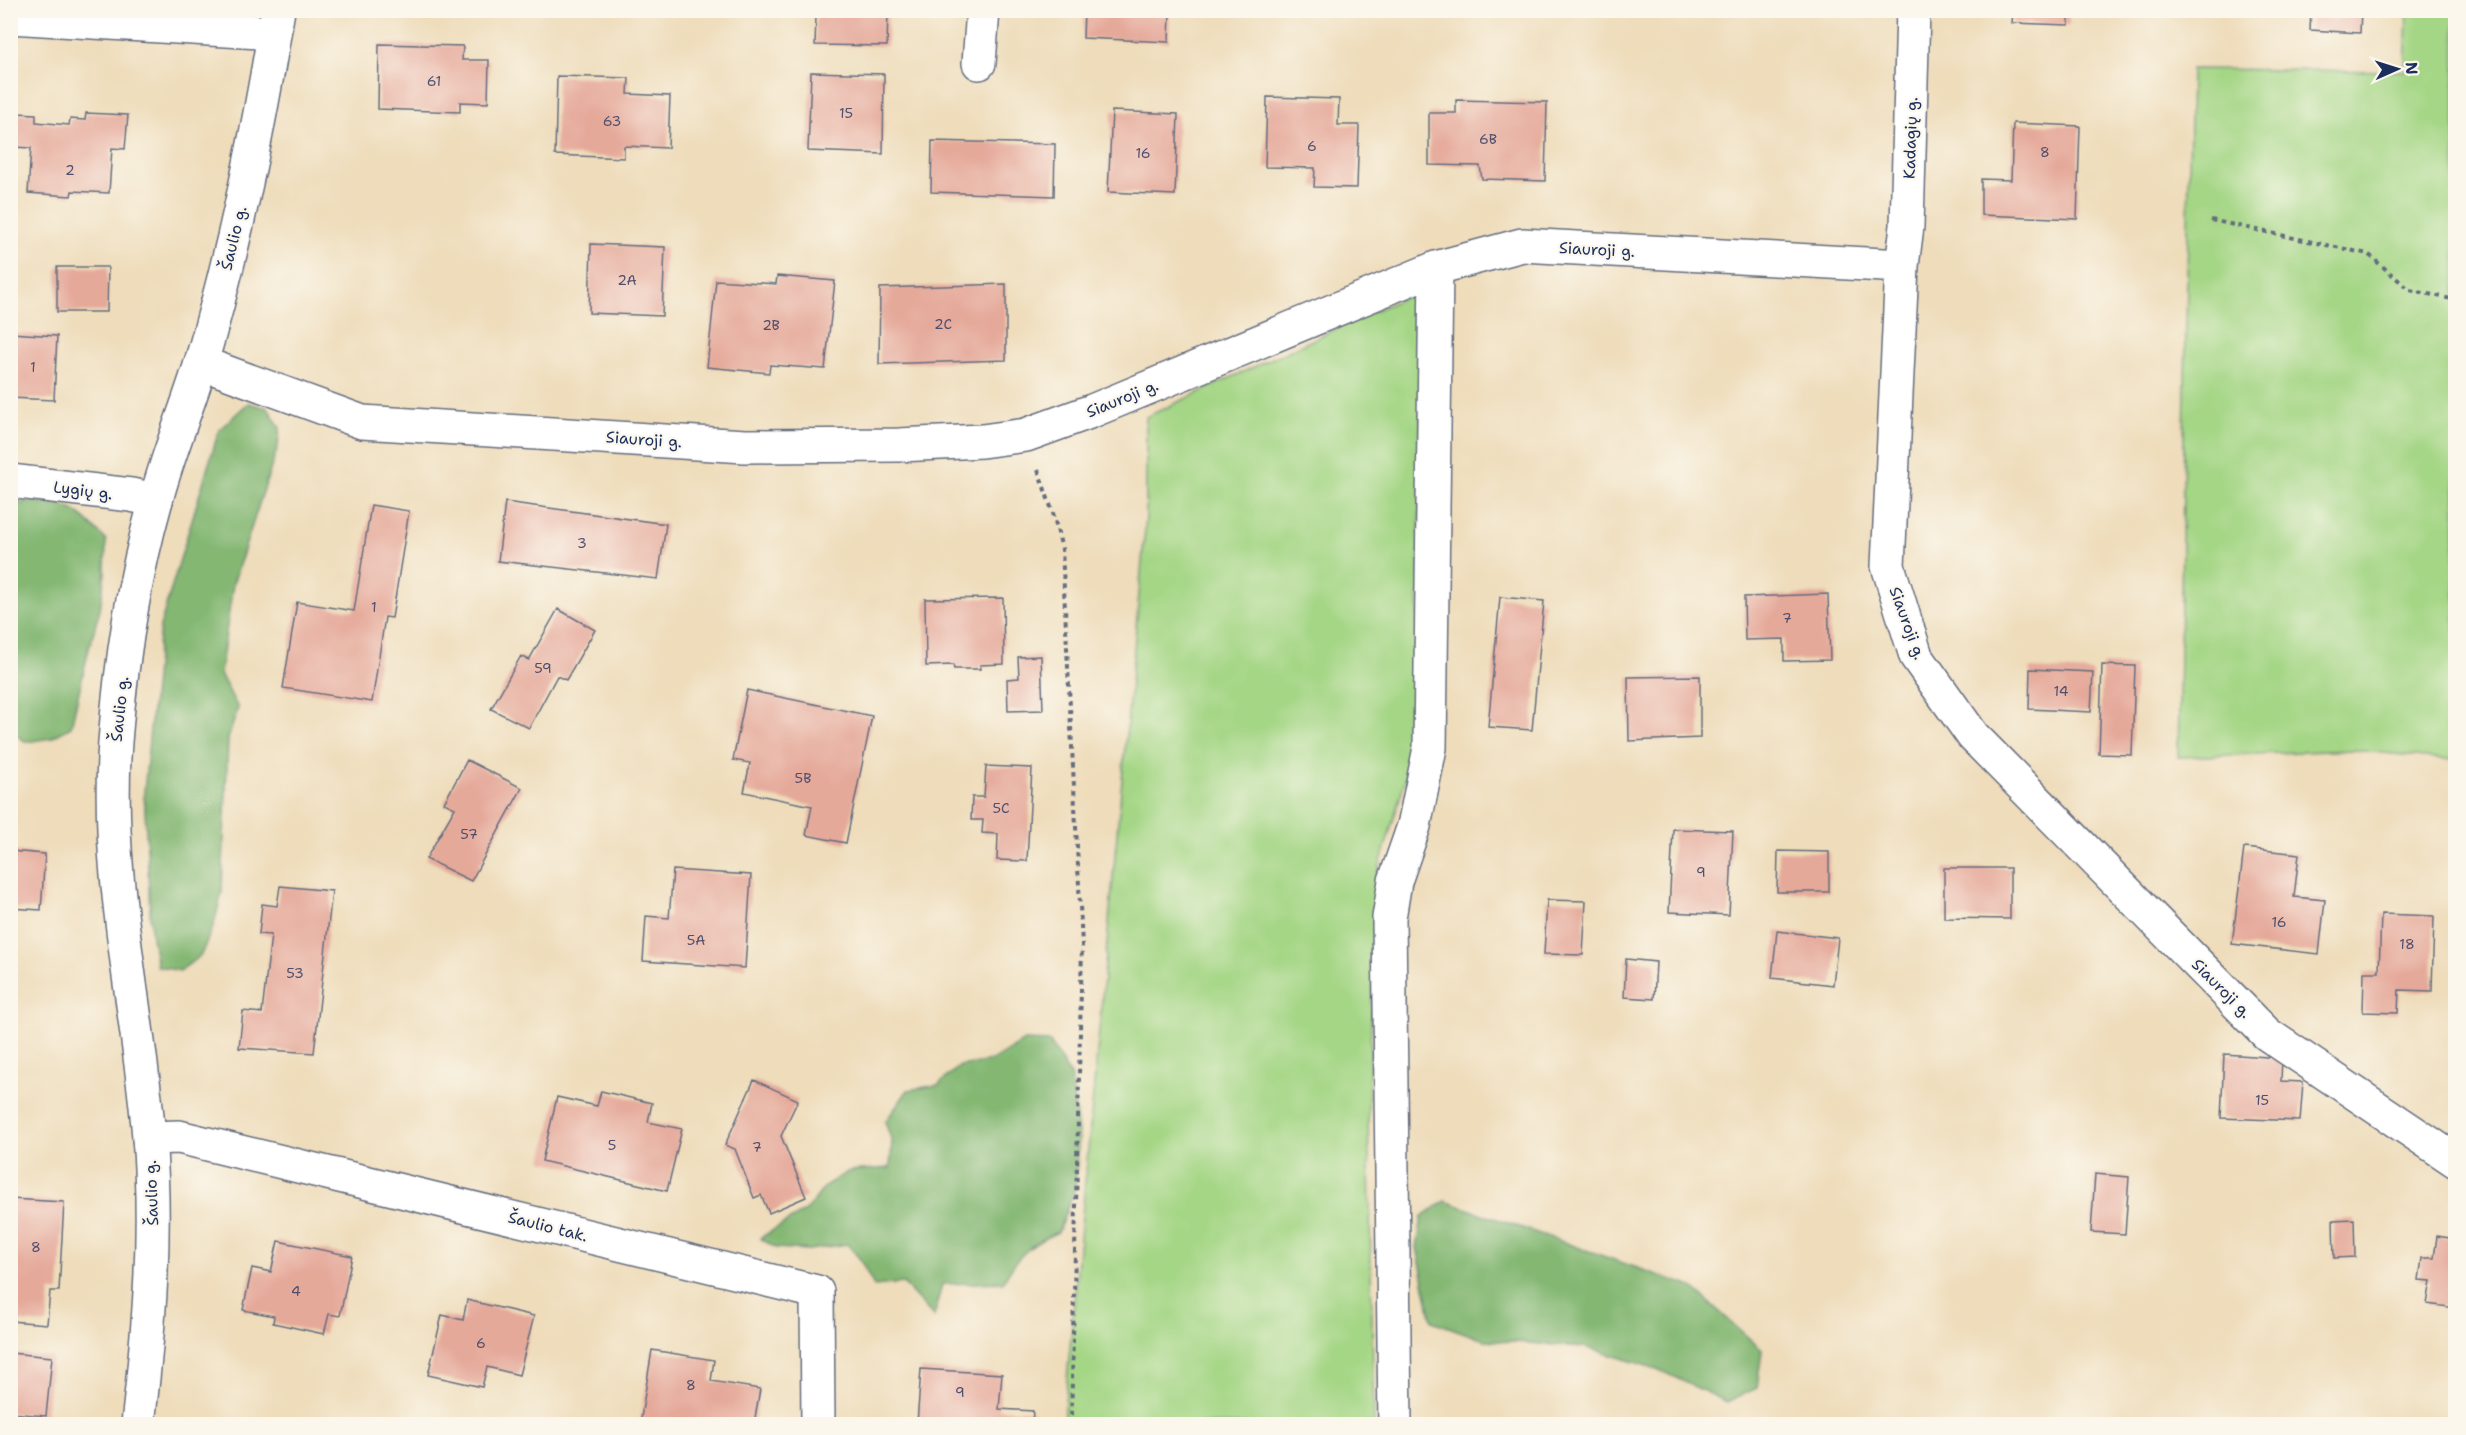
<svg xmlns="http://www.w3.org/2000/svg" width="2466" height="1435" font-family="'Shantell Sans',sans-serif">
<style>
.green{fill:#a4d685;stroke:#608272;stroke-width:1.5}
.forest{fill:#83b772;stroke:#4f7368;stroke-width:1.5}
.building{fill:#e5a99a}
.lines{fill:none;stroke-linecap:round;stroke-linejoin:round}
.minor-casing{stroke:#656c7e;stroke-width:36}
.tertiary-casing{stroke:#656c7e;stroke-width:36}
.path{stroke:#656c7e;stroke-width:4;stroke-dasharray:4.5 4.5;stroke-linecap:butt}
.minor{stroke:#fff;stroke-width:33}
.tertiary{stroke:#fff;stroke-width:33}
.labels{text-anchor:middle;stroke-width:4.5;stroke-linejoin:round;paint-order:stroke}
.number-label{font-size:14px;fill:#4e4e6d}
.street-label{font-size:16px;fill:#1b2f5e;stroke:#fbf7ec}
</style>
<rect width="100%" height="100%" fill="#fbf7ec"/>
<filter id="ink" filterUnits="userSpaceOnUse"><feTurbulence type="fractalNoise" baseFrequency=".0167" numOctaves="2"/><feDisplacementMap in="SourceGraphic" scale="12" xChannelSelector="R" yChannelSelector="G"/><feConvolveMatrix kernelMatrix="1 2 1 2 8 2 1 2 1" color-interpolation-filters="sRGB"/></filter>
<filter id="wash" filterUnits="userSpaceOnUse"><feTurbulence type="fractalNoise" baseFrequency=".008" numOctaves="4" result="noise"/><feDisplacementMap in="SourceGraphic" scale="24" xChannelSelector="R" yChannelSelector="G"/><feGaussianBlur stdDeviation="1.35" result="paint"/><feColorMatrix in="noise" values="0 0 0 0 0 0 0 0 0 0 0 0 0 0 0 0 0 1.4 0 .05"/><feComposite in="paint" operator="in"/></filter>
<g filter="url(#wash)">
<rect width="100%" height="100%" fill="#eedcba"/>
<path class="green" d="M2407,11h48v749l-102,-10 -175,7 13,-688 214,2z
M1422,289l-5,451 -41,138 -8,234 6,312h-311l83,-906v-101z"/>
<path class="forest" d="M248,403l20,5 12,20 -2,18 -45,138 -13,90 18,34 -10,31 -6,153 -8,32 -13,31 -21,16 -23,-5 -6,-34 -7,-140 16,-166 59,-196z
M31,501c42,1 47,11 75,39l-1,33 -5,36 -12,43 -17,75 -20,11 -25,4 -15,-11 -1,-226z
M1024,1041l26,1 21,35 8,61 -4,51 -17,43c-28,12 -41,24 -55,50l-61,2 -8,33 -31,-34 -29,3 -15,-28 -12,-14 -38,6 -33,-2 -16,-10 47,-28 19,-25 23,-14 41,-3 2,-27 -7,-19 23,-32 30,-5 22,-19 32,-5z
M1445,1201l247,86 70,63 -5,38 -30,14 -70,-33 -72,-22 -101,-7 -52,-19 -15,-74 5,-30z"/>
<g id="blocks">
<path class="building" d="M792,10l96,2 -1,34 -72,-1 1,-29h-24z
M1084,10h86l-1,32 -86,-4z
M2013,10h56v15l-57,-2z
M2311,10h50l-1,23 -50,-3z
M379,44l84,2 -1,14h27l-1,43 -28,-1v10l-82,-3z
M811,72l73,2 -1,80 -75,-3z
M557,76l72,2 -1,16 42,2 -2,52 -44,-2v12l-69,-3z
M1267,97l72,2 -1,26h21l-2,63 -43,-1 1,-19 -50,-1z
M1456,100l91,2 -2,79 -63,-2 -2,-13 -51,-1v-52h27z
M10,108h4l-1,32h-3z
M1112,111l66,3 -3,81 -67,-3z
M16,113l20,1v8l33,3 1,-6 15,1 1,-7 42,2 -3,34 -13,-1 -3,45 -37,-2 -1,5 -43,-3 3,-45 -17,-1z
M2013,123l67,3 -3,93 -96,-4v-36l30,1z
M932,141l123,3 -1,52 -123,-4z
M591,244l74,3 -3,69 -73,-3z
M57,267h51l-1,45h-50z
M777,276l58,5 -10,88 -55,-4 -1,8 -62,-6 9,-87 60,4z
M1006,284v76l-127,4 1,-76z
M10,333l47,3 -3,64 -44,-2z
M505,502l161,22 -8,55 -160,-18z
M371,505l38,6 -17,107 -7,-1 -13,85 -89,-14 14,-86 57,9z
M1828,594l2,66 -46,1v-22l-39,1 -1,-43z
M1500,597l44,4 -12,129 -44,-3z
M1003,598l1,66 -24,1v4h-26l-1,-4 -27,1 -1,-67z
M558,609l37,21 -29,50 -9,-4 -28,52 -38,-19 30,-53 8,4z
M1041,656l2,54 -35,1 -1,-32 12,-1 -1,-21z
M2102,665l33,1 -3,89 -33,-1z
M2030,669l63,3 -2,40 -62,-3z
M1700,676v62l-71,3 -1,-64z
M747,690l125,26 -26,127 -40,-8 6,-29 -68,-14 6,-29 -17,-3z
M467,760l55,28 -51,93 -45,-22 29,-51 -11,-5z
M986,766l46,2 -5,93 -30,-1 1,-26 -16,-1 1,-13h-12l1,-23h12z
M10,795h5l-3,47h-2z
M1673,829l60,2 -4,84 -60,-3z
M2244,848l55,6 -5,43 31,3 -6,54 -87,-10z
M10,851l35,3 -4,56 -31,-2z
M1778,851l51,1v40h-52z
M1944,868h66v51l-66,-1z
M673,870l78,5 -6,93 -102,-7 3,-45 23,2z
M280,886l52,5 -18,162 -75,-5 4,-37 19,2 9,-78 -12,-1 3,-30 15,2z
M1547,900l39,1 -3,54 -39,-1z
M2381,914l53,2 -2,75 -33,-1 -1,23 -35,-1 1,-40h15z
M1777,931l61,7 -5,47 -61,-7z
M1626,959l30,3 -2,37 -30,-2z
M2224,1054l58,4 -1,23 22,1 -3,39 -79,-3z
M754,1080l44,20 -17,36 25,61 -37,16 -8,-18 -7,3 -19,-49 -10,-4z
M601,1091l51,12 -4,19 34,7 -15,62 -125,-30 15,-64 40,9z
M2095,1174l34,3 -4,57 -34,-2z
M10,1199l54,3 -5,89h-9l-3,33 -37,-3z
M2354,1219l1,38 -21,1 -1,-38z
M2437,1236l19,3v69l-29,-4 4,-23 -12,-1 3,-22h12z
M278,1241l74,15 -12,60 -11,-2 -5,20 -51,-11 1,-7 -31,-6 9,-42 19,4z
M467,1300l67,16 -15,59 -32,-8 -5,20 -54,-12 14,-60 21,5z
M652,1350l62,10 -3,21 49,8 -6,35h-114z
M10,1353l42,4 -6,59 -36,-3z
M921,1369l81,5 -3,35 34,2 -1,13h-115z"/>
</g>
</g>
<g filter="url(#ink)">
<use href="#blocks" fill-opacity="0" stroke="#656c7e" stroke-width="1.5"/>
<g class="lines">
<g class="minor-casing">
<path id="minor" d="M10,17l264,16
M979,63l4,-53
M1902,266l5,-40 6,-216
M201,363l161,59 383,24 154,-1 83,-4 44,-6 66,-24 344,-143 86,-23 380,21 -14,300 28,90 57,80 294,298 189,127
M10,481l121,14 25,5
M149,1138l30,-1 638,155 1,132
M1395,1424l-6,-506 6,-37 19,-55 16,-78 6,-480"/>
</g>
<g class="tertiary-casing">
<path id="tertiary" d="M138,1424c11,-95 19,-191 11,-287 -11,-132 -44,-262 -34,-395 6,-81 19,-164 41,-242 12,-46 31,-91 45,-137 34,-116 58,-234 77,-353"/>
</g>
<path class="path" d="M2211,220l157,34 42,36 46,10
M1038,470l15,43 9,36 20,396 -11,479"/>
<use href="#minor" class="minor"/>
<use href="#tertiary" class="tertiary"/>
</g>
</g>
<g class="labels">
<g class="number-label">
<text x="434" y="86">61</text>
<text x="846" y="118">15</text>
<text x="612" y="126">63</text>
<text x="1488" y="144">6B</text>
<text x="1312" y="151">6</text>
<text x="2045" y="157">8</text>
<text x="1143" y="158">16</text>
<text x="70" y="175">2</text>
<text x="627" y="285">2A</text>
<text x="943" y="329">2C</text>
<text x="771" y="330">2B</text>
<text x="33" y="372">1</text>
<text x="582" y="548">3</text>
<text x="374" y="612">1</text>
<text x="1787" y="623">7</text>
<text x="543" y="673">59</text>
<text x="2061" y="696">14</text>
<text x="803" y="783">5B</text>
<text x="1001" y="813">5C</text>
<text x="469" y="839">57</text>
<text x="1701" y="877">9</text>
<text x="2279" y="927">16</text>
<text x="696" y="945">5A</text>
<text x="2407" y="949">18</text>
<text x="295" y="978">53</text>
<text x="2262" y="1105">15</text>
<text x="612" y="1150">5</text>
<text x="757" y="1152">7</text>
<text x="36" y="1252">8</text>
<text x="296" y="1296">4</text>
<text x="481" y="1348">6</text>
<text x="691" y="1390">8</text>
<text x="960" y="1397">9</text>
</g>
<g class="street-label">
<text transform="translate(1910 138) rotate(-88)" y="6">Kadagių g.</text>
<text transform="translate(233 238) rotate(-76)" y="6">Šaulio g.</text>
<text transform="translate(1597 249) rotate(3)" y="6">Siauroji g.</text>
<text transform="translate(1122 398) rotate(-22)" y="6">Siauroji g.</text>
<text transform="translate(644 439) rotate(4)" y="6">Siauroji g.</text>
<text transform="translate(83 490) rotate(7)" y="6">Lygių g.</text>
<text transform="translate(1908 623) rotate(70)" y="6">Siauroji g.</text>
<text transform="translate(119 709) rotate(-84)" y="6">Šaulio g.</text>
<text transform="translate(2222 988) rotate(45)" y="6">Siauroji g.</text>
<text transform="translate(151 1193) rotate(-92)" y="6">Šaulio g.</text>
<text transform="translate(548 1226) rotate(14)" y="6">Šaulio tak.</text>
</g>
</g>
<rect width="2466" height="1435" fill="none" stroke="#fbf7ec" stroke-width="36"/>
<g transform="translate(2397 69) rotate(87)" stroke="#fbf7ec" stroke-width="4.5" paint-order="stroke">
<path d="M0-4.5L10 22L0 15L-10 22Z" fill="#1b2f5e"/>
<text y="-9" font-size="16" font-weight="bold" text-anchor="middle" fill="#1b2f5e">N</text>
</g>
</svg>
